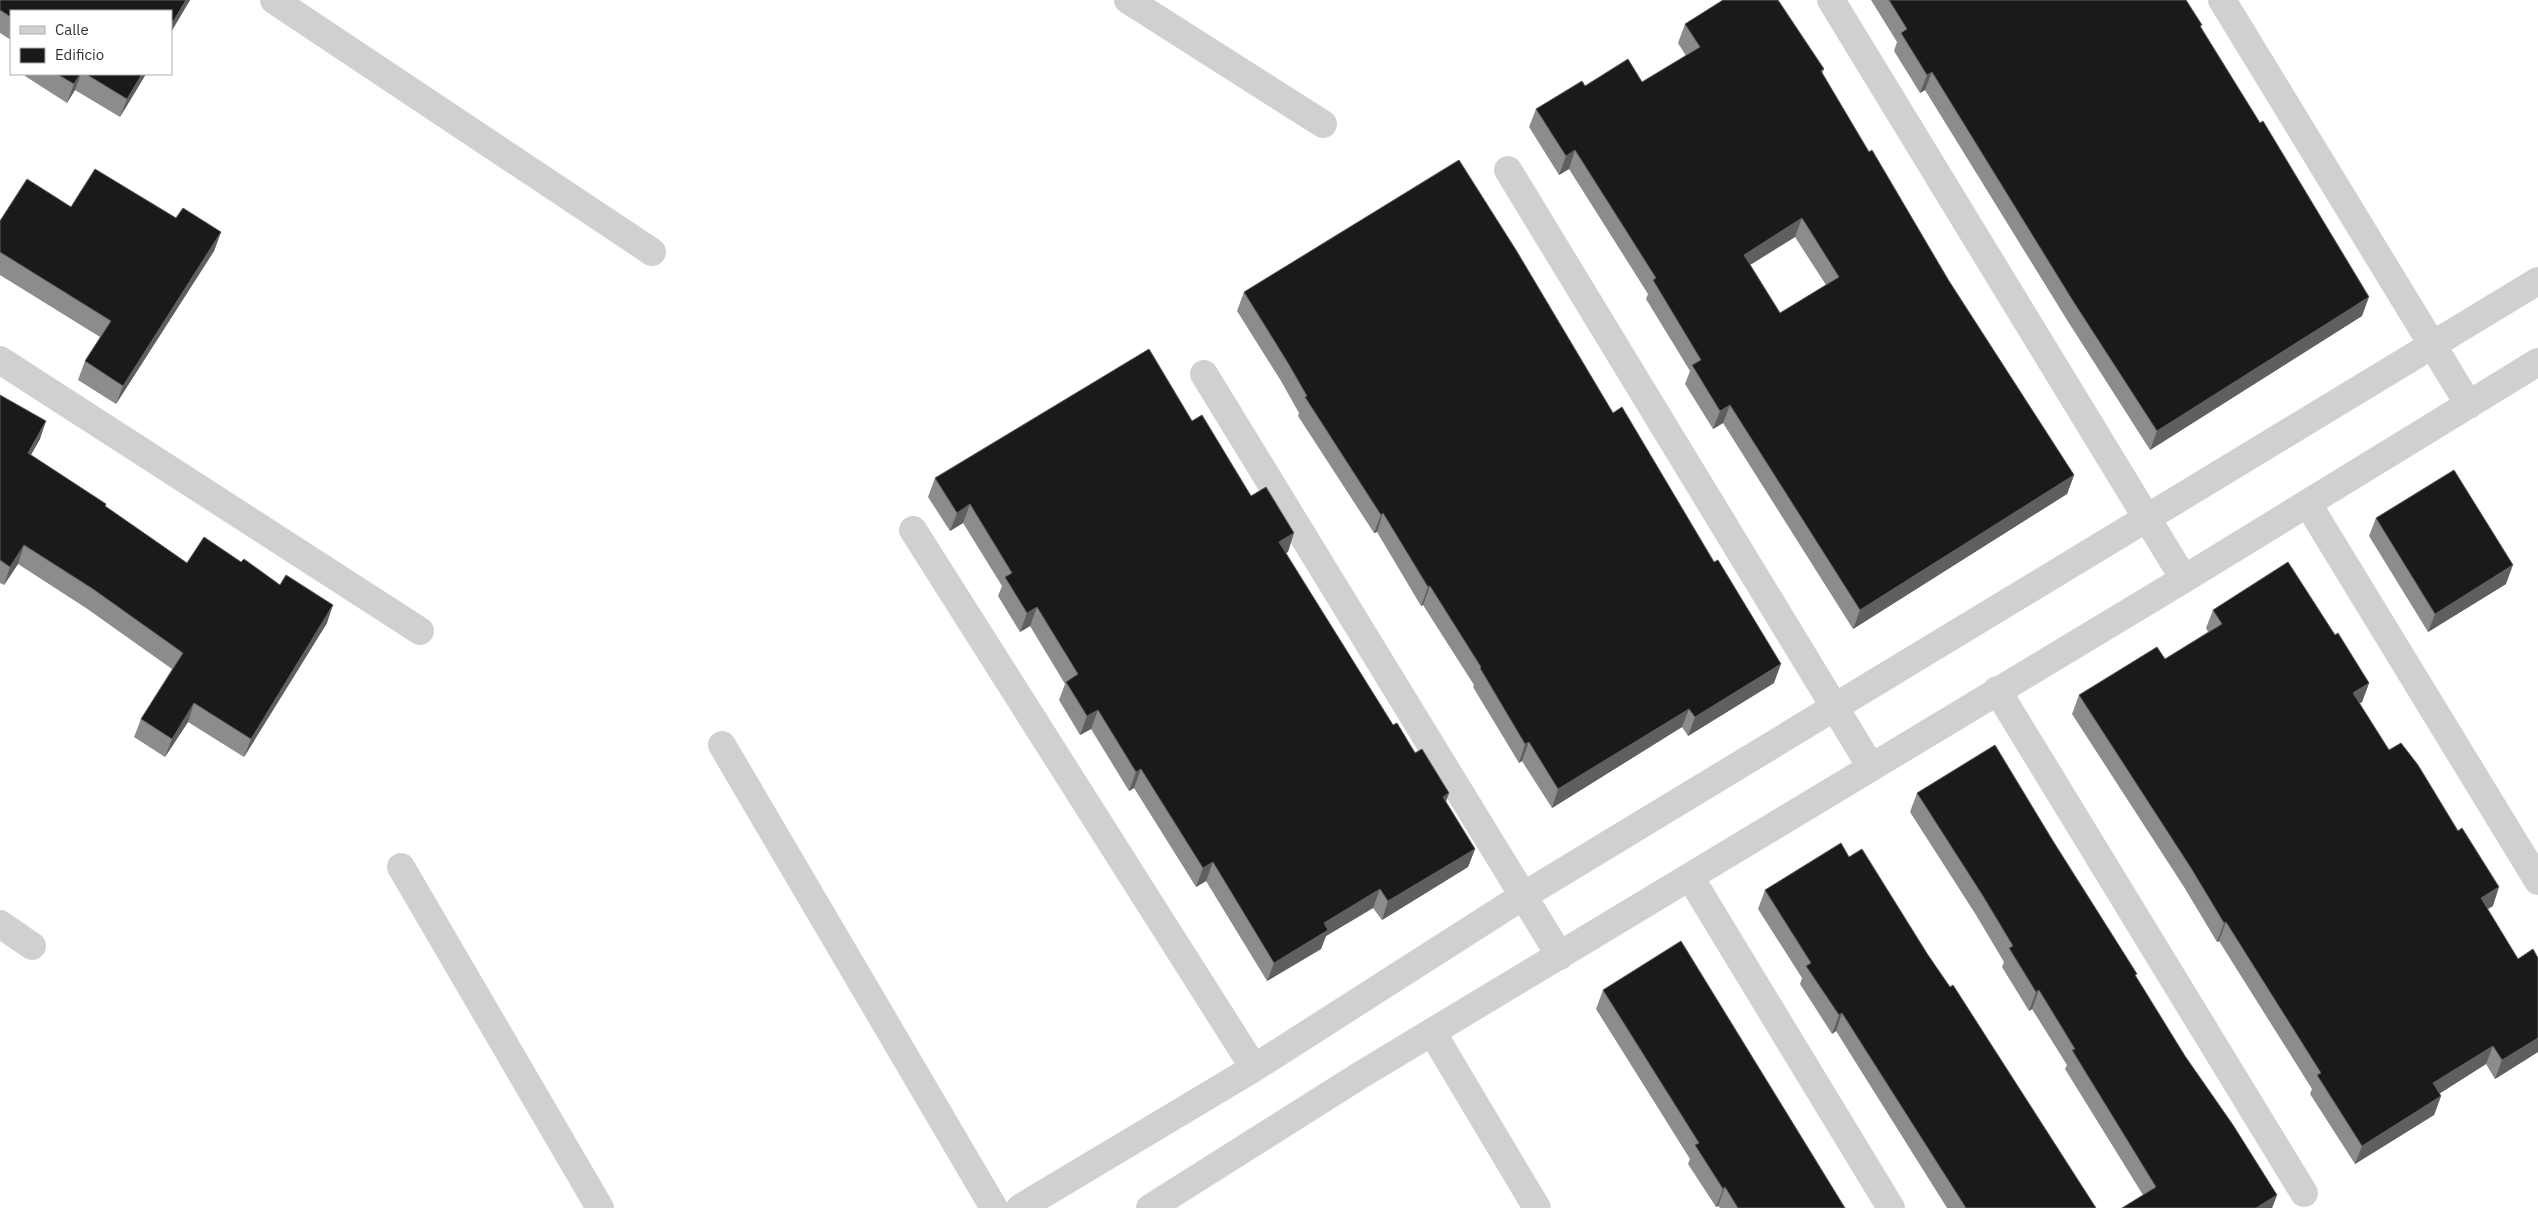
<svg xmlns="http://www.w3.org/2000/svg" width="2538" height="1208" font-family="'IBM Plex Sans',sans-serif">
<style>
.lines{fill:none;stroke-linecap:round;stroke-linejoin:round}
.street{stroke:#d0d0d0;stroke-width:28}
.wall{fill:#8c8c8c;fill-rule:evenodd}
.shaded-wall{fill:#5f5f5f}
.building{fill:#1a1a1a;stroke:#5f5f5f;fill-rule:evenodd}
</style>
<rect width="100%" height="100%" fill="#fff"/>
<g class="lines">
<path class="street" d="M274,0l378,252
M1128,0l195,124
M1831,0l353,579
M2222,0l247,405
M1508,170l363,597
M0,360l420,271
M1204,374l356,582
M2308,504l230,377
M913,530l341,538
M1997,690l307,503
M722,745l272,463
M401,867l199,341
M1690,877l201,331
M0,924l32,22
M1432,1032l105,176
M1020,1208l234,-140 269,-172 1015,-615
M1150,1208l209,-132 825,-497 354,-217"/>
</g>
<path class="wall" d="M0,0h190l-19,32v-21h-160v29l-11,-7z
M1871,0h315l176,316 -212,134 -83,-130 -142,-230 -5,3 -26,-42 3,-9z
M1685,24l139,45 -2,5 47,78 80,129 125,194 -7,19 -214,135 -130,-206 -10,6 -28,-45 5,-13 -44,-72 2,-5 -79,-125 -10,6 -30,-48 7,-18 49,-23 57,-4 44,-26 -8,-13zM1795,237l31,48 -46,28 -30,-48z
M26,74h120l-26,43 -45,-27 -8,13 -42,-27z
M71,207l105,11 45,14 -7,19 -98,153 -38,-24 7,-19 15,-24 -100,-62v-54z
M1244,292l530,391 -86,53 -6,-9 -130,81 -30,-47 -3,2 -46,-76 1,-2 -51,-80 -2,1 -44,-74 -3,1 -76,-117 1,-3 -18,-32 -44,-70z
M0,395l40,44 -9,16 75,49 -1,2 82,57 140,60 -83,134 -56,-35 -23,35 -31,-20 7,-18 31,-50 -86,-61 -68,-44 -14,21 -4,-2z
M1192,421l59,75 37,56 -3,1 108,172 56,68 -3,9 29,47 -7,18 -86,53 -9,-12 -47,28 -5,13 -54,32 -61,-100 -10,6 -62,-99 -5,3 -38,-62 -11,6 -21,-35 6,-16 -35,-58 -10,6 -22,-36 4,-10 -39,-63 -13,8 -22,-34 7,-19z
M2376,518l130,66 -78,48 -59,-96z
M2213,610l122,25 34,48 -7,19 -3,2 30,46 104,156 -6,3 51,143 -43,27 -9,-15 -47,30 2,2 -7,19 -79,49 -45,-70 2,-5 -93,-148 -2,1 -33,-55 -112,-173 7,-19 86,-36 43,-27 -2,-4z
M1917,793l136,48 132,215 92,139 -5,13h-150l21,-13 -78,-126 2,-4 -35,-56 -3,2 -27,-44 2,-5 -28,-47 -66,-103z
M1849,857l79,98 168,253h-149l-111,-177 -4,3 -32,-50 2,-6 -44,-69 7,-19z
M1603,990l242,218h-125l-2,-2 -2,1 -28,-43 2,-5 -94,-150z"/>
<path class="shaded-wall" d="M186,0h4l-19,32v-7z
M1932,72l-7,18 -5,3 7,-18z
M80,74h1l-6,16 -8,13 7,-19z
M142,74h4l-26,43 7,-18z
M1575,150l-6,19 -10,6 7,-19z
M1802,218l-7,19 -58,36 7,-18z
M221,232l-7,19 -98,153 7,-18z
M2369,297l-7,19 -212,134 7,-19z
M1730,405l-7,18 -10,6 7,-18z
M46,421l-6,18 -19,33 7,-19z
M2074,475l-7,19 -214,135 7,-19z
M970,504l-7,19 -13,8 7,-18z
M1383,513l-6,19 -3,1 7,-18z
M1294,533l-6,19 -16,9 7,-19z
M24,545l-6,19 -14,21 6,-18z
M2513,565l-7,19 -78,48 7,-18z
M1430,586l-7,19 -2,1 7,-19z
M333,605l-6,18 -83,134 7,-18z
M1037,607l-7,19 -10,6 7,-19z
M1781,664l-7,19 -86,53 7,-19z
M2369,683l-7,19 -16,10 7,-19z
M194,703l-6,19 -23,35 7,-18z
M1689,709l-7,18 -130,81 6,-19z
M1098,710l-7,19 -11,6 7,-19z
M1529,742l-7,19 -3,2 6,-19z
M1141,769l-7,19 -5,3 7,-19z
M1449,793l-7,19 1,-15z
M1475,849l-7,18 -86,53 6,-19z
M1213,862l-7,19 -10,6 7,-19z
M2499,887l-6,19 -19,11 7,-19z
M1380,889l-7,19 -47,28 -5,13 -54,32 7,-18 50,-40z
M2226,922l-7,19 -2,1 7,-19z
M2039,990l-7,19 -3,2 7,-19z
M1842,1013l-6,18 -4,3 7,-19z
M2538,1038v14l-43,27 7,-19z
M2493,1046l-7,18 -60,38 7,-19z
M2441,1096l-7,19 -79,49 7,-18z
M1725,1187l-7,19 -2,1 7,-18z
M2277,1195l-5,13h-16z"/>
<path class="building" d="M0,0h186l-15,25v-14h-160v6l-11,-7z
M1723,0h55l46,69 -3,2 48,81 3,-2 77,131 125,194 -214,135 -130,-205 -10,6 -28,-46 9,-5 -48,-80 3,-2 -81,-128 -9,6 -30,-47 46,-28 3,5 43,-27 14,23 58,-35 -15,-23zM1802,218l37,59 -59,36 -36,-58z
M1889,0h297l16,25 -2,1 60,97 3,-2 106,176 -212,134 -84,-130 -141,-229 -5,3 -26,-42 6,-4z
M57,74h23l-6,10z
M86,74h56l-15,25z
M1459,160l57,90 97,163 9,-6 92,155 4,-2 63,104 -86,53 -6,-8 -131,80 -29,-47 -4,2 -45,-76 1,-1 -51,-81 -2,1 -45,-74 -2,2 -76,-118 2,-1 -19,-33 -44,-71z
M95,169l81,49 7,-10 38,24 -98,154 -38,-25 26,-40 -111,-69v-31l27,-42 44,28z
M1149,349l43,72 10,-6 49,81 15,-9 28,46 -15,9 114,183 4,-2 18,30 7,-4 27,44 -6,4 32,52 -87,52 -8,-12 -56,34 4,7 -54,33 -61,-101 -10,6 -62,-99 -5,3 -38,-62 -11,6 -21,-34 12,-8 -41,-67 -10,6 -22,-36 7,-4 -42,-69 -13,9 -22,-35z
M0,395l46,26 -18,32 78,51 -1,2 82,57 17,-26 37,25 3,-3 36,26 6,-10 47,30 -82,134 -57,-36 -22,36 -31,-20 42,-66 -90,-64 -69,-44 -14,22 -10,-7z
M2454,470l59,95 -78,49 -59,-96z
M2288,562l47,73 3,-2 31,50 -16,10 36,57 12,-7 17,22 40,66 4,-3 37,59 -18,11 37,61 15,-10 5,9v80l-36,22 -9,-14 -60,37 8,13 -79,50 -45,-71 4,-2 -95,-151 -2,1 -33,-55 -112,-173 78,-48 8,12 57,-35 -9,-14z
M1995,745l58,96 84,133 -2,1 50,81 48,69 44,70 -21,13h-134l34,-21 -84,-137 3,-1 -36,-59 -3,2 -27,-44 4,-2 -30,-50 -66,-103z
M1841,843l8,14 13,-8 66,106 22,32 3,-2 143,223h-130l-124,-195 -3,2 -33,-49 5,-3 -46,-73z
M1681,941l164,267h-107l-13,-21 -2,2 -28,-44 4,-2 -96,-153z"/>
<rect x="10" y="10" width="162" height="65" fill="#ffffff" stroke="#adadad"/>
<rect x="20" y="26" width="25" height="8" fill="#d0d0d0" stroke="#adadad"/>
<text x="55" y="35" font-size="15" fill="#333333">Calle</text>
<rect x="20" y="48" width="25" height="15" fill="#1a1a1a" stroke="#adadad"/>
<text x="55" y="60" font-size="15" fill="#333333">Edificio</text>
</svg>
